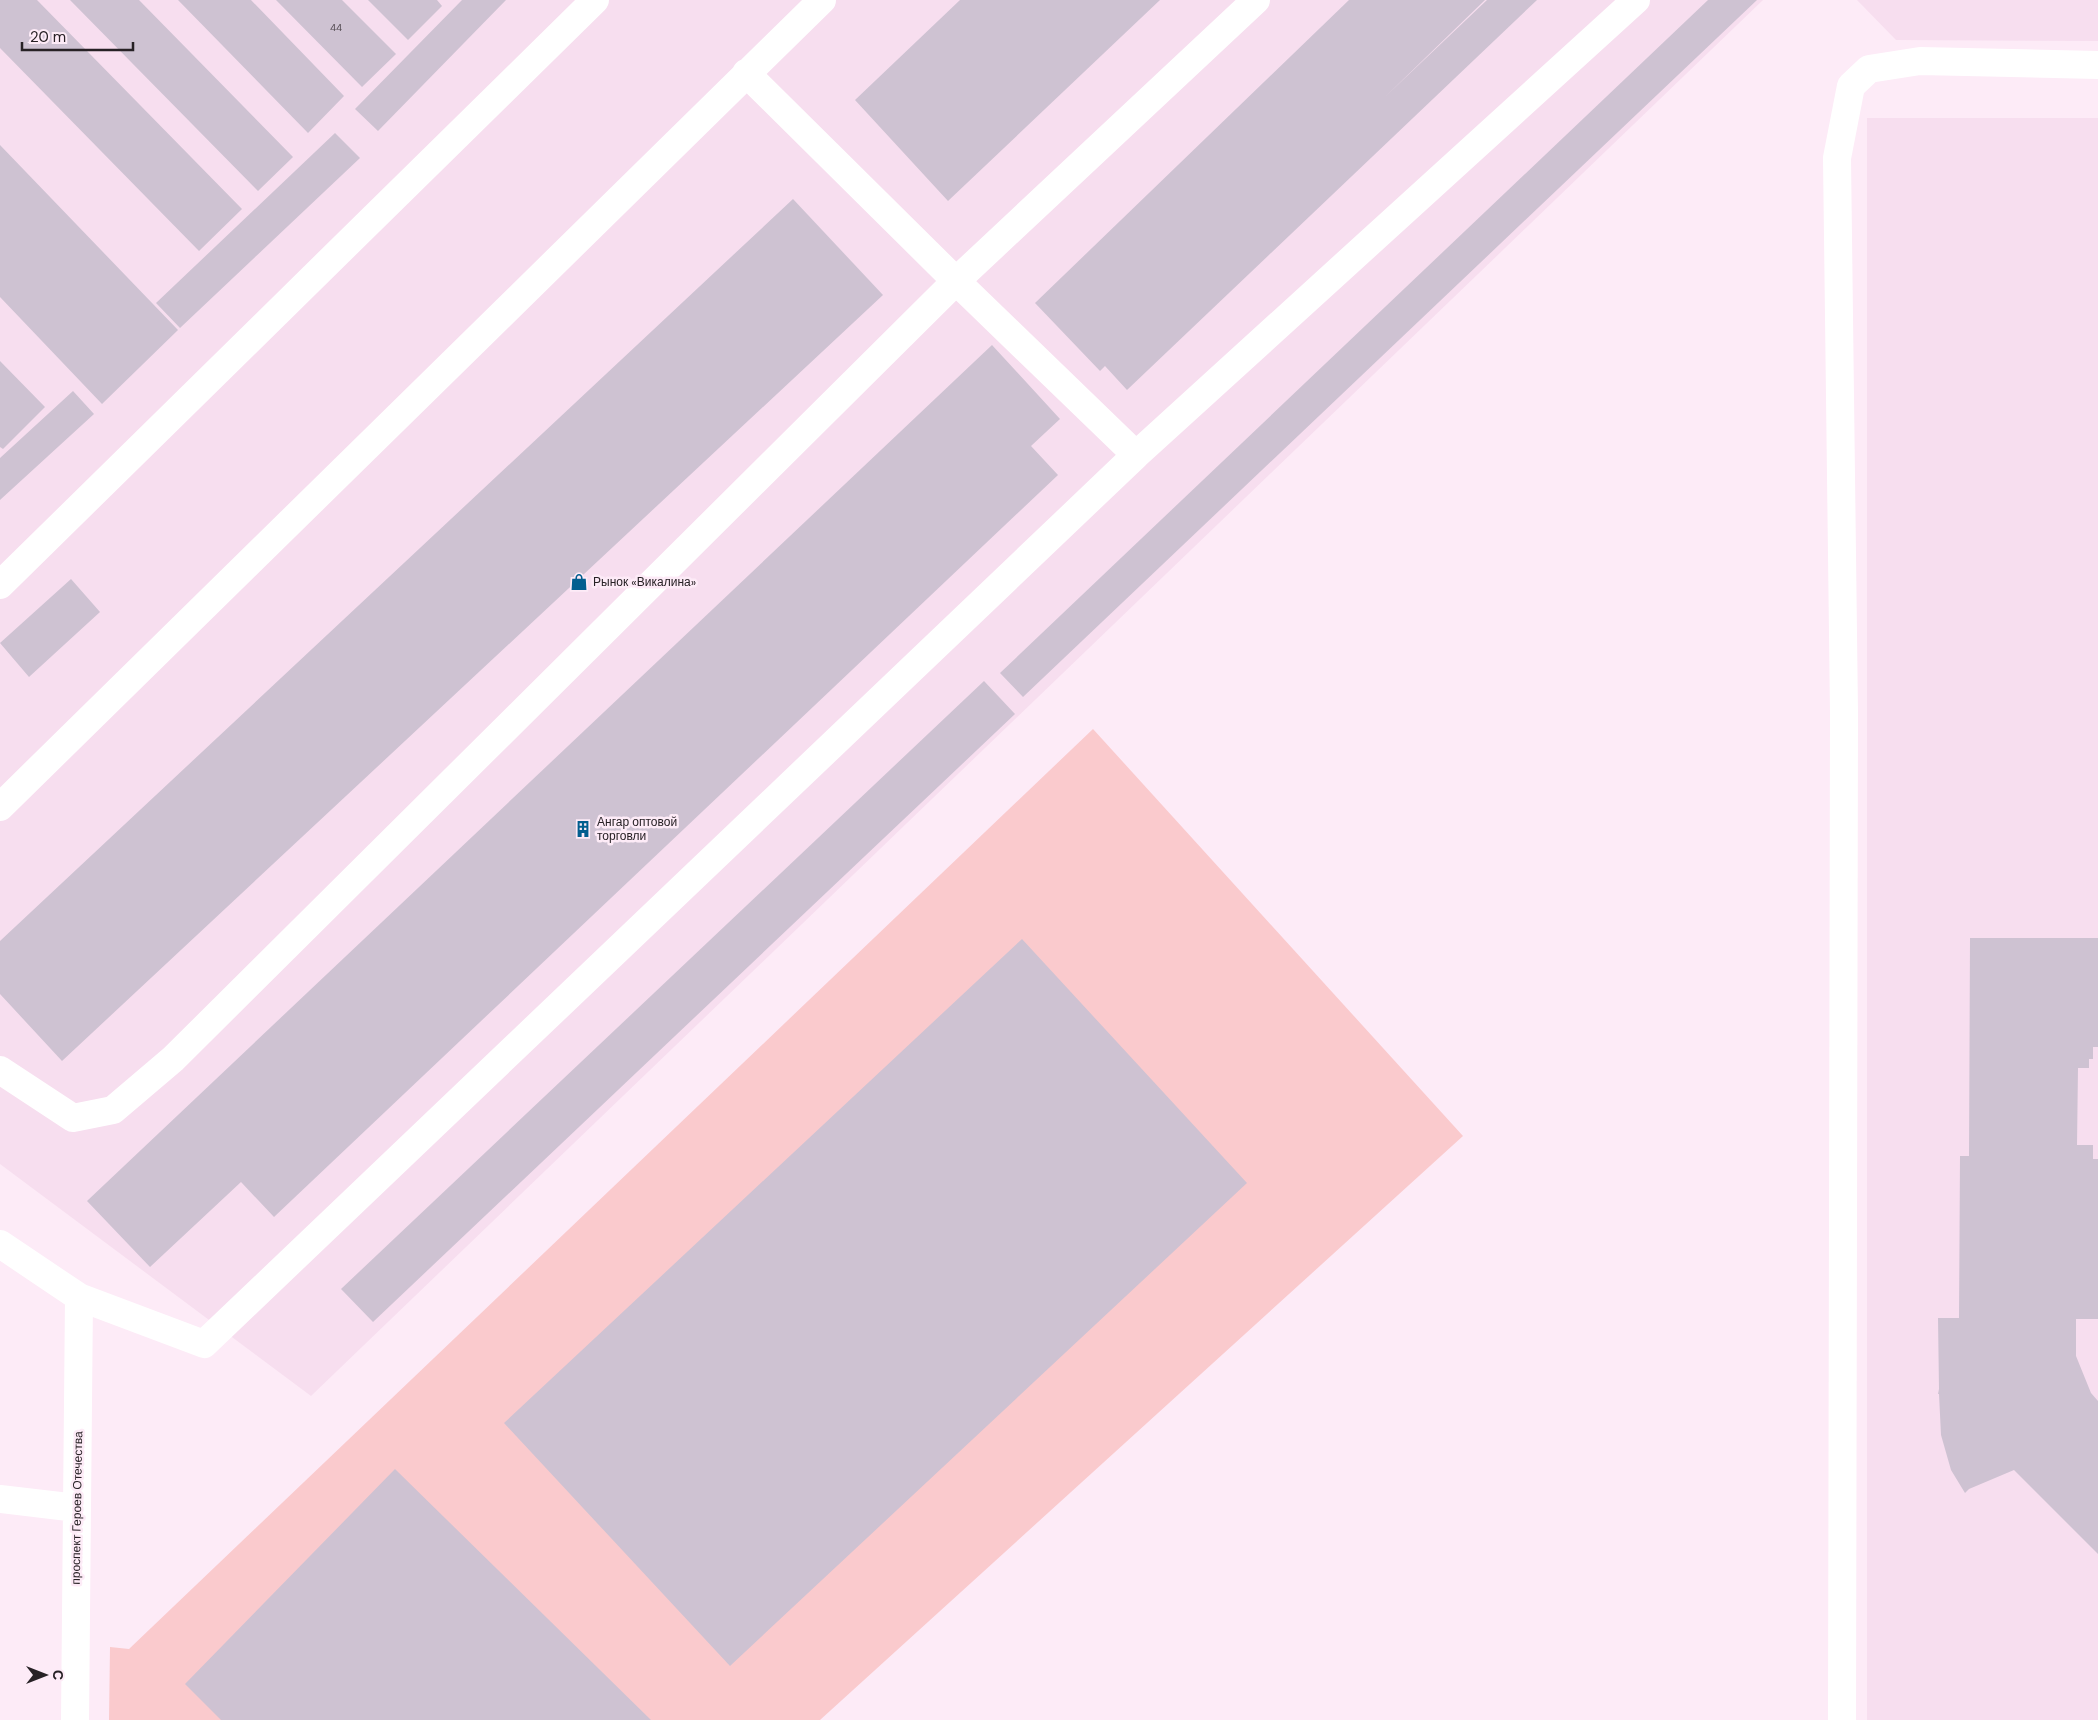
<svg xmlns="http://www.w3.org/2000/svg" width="2098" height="1720" font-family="'DM Sans',sans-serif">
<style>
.built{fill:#f7deef}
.green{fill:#facacd}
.building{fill:#cec2d2}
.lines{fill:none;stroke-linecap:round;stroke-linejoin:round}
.minor{stroke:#fff;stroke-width:28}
.labels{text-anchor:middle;stroke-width:5;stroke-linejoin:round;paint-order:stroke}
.number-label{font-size:10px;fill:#514950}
.poi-label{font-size:12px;fill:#272125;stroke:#fdebf7;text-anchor:start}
.street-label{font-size:12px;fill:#272125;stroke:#fdebf7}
</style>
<rect width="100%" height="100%" fill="#fdebf7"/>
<path class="built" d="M0,0h1763l-1452,1396 -311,-232z
M1857,0h241v41l-202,-1z
M1867,118h231v1602h-231z"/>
<path class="green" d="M1093,729l370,407 -643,584h-711l1,-73 19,2z"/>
<path class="building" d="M0,0h37l205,209 -43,42 -199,-203z
M70,0h69l154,157 -35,34z
M178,0h73l93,96 -36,37z
M276,0h66l54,54 -34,33z
M368,0h69l5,6 -34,34z
M462,0h44l-128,131 -23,-22z
M960,0h200l-212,201 -93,-101z
M1349,0h136l-99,96 101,-96h50l-410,390 -22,-24 -5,5 -65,-68z
M1708,0h49l-734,697 -23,-24z
M335,133l25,25 -180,170 -24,-25z
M0,145l178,185 -76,74 -102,-107z
M793,199l90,96 -821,766 -62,-67v-53z
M992,345l68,74 -29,27 27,29 -784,742 -33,-35 -91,85 -63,-66z
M0,361l45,46 -42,42 -3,-2z
M73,391l21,23 -94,86v-42z
M71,579l29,33 -71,65 -29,-34z
M984,681l31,33 -642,608 -32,-33z
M1970,938h128v109h-5v12h-4v9h-11l-1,77h16v14h5v160h-22v37l15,37 7,8v153l-84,-84 -45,19 -4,4 -14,-23 -10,-35 -2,-41h-1l1,-5 -1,-71h21l1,-162h9z
M1022,939l225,244 -517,483 -226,-243z
M395,1469l256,251h-430l-36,-36z"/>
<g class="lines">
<path class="minor" d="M1136,455l-180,-174 300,-281
M0,585l595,-585
M0,807l822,-807
M0,1070l73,48 40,-8 60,-51 783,-778 -210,-208
M0,1244l79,53 125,47 932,-889 500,-455
M0,1499l77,9
M75,1720l4,-423
M1842,1720l2,-1007 -7,-555 14,-72 18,-17 51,-8 178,4"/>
</g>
<defs>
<g id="shop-bare" transform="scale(1.35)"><path d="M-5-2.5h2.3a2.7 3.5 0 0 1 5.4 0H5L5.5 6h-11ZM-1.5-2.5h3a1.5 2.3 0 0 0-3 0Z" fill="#025e8f" stroke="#fdebf7" stroke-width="2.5" paint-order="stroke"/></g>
<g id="building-bare" transform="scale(1.35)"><path d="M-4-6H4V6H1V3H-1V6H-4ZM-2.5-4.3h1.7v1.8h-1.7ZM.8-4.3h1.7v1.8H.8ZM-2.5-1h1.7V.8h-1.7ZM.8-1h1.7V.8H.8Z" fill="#025e8f" stroke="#fdebf7" stroke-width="2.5" paint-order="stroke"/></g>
</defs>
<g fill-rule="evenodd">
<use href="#shop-bare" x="579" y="582"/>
<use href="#building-bare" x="583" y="829"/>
</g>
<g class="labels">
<g class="number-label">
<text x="336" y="31">44</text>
</g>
<g class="poi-label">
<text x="593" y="586">Рынок «Викалина»</text>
<text x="597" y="826">Ангар оптовой<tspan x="597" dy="14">торговли</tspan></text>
</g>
<g class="street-label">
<text transform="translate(77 1508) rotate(-89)" y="4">проспект Героев Отечества</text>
</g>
</g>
<g transform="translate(45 1675) rotate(90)" stroke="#fdebf7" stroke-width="4" paint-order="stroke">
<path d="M0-4L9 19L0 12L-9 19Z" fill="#272125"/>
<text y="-8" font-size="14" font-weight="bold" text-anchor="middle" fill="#272125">С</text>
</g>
<path d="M22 42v8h111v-8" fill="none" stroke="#272125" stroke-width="2.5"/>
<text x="30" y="42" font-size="15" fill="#272125" stroke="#fdebf7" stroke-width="4" paint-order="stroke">20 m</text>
</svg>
